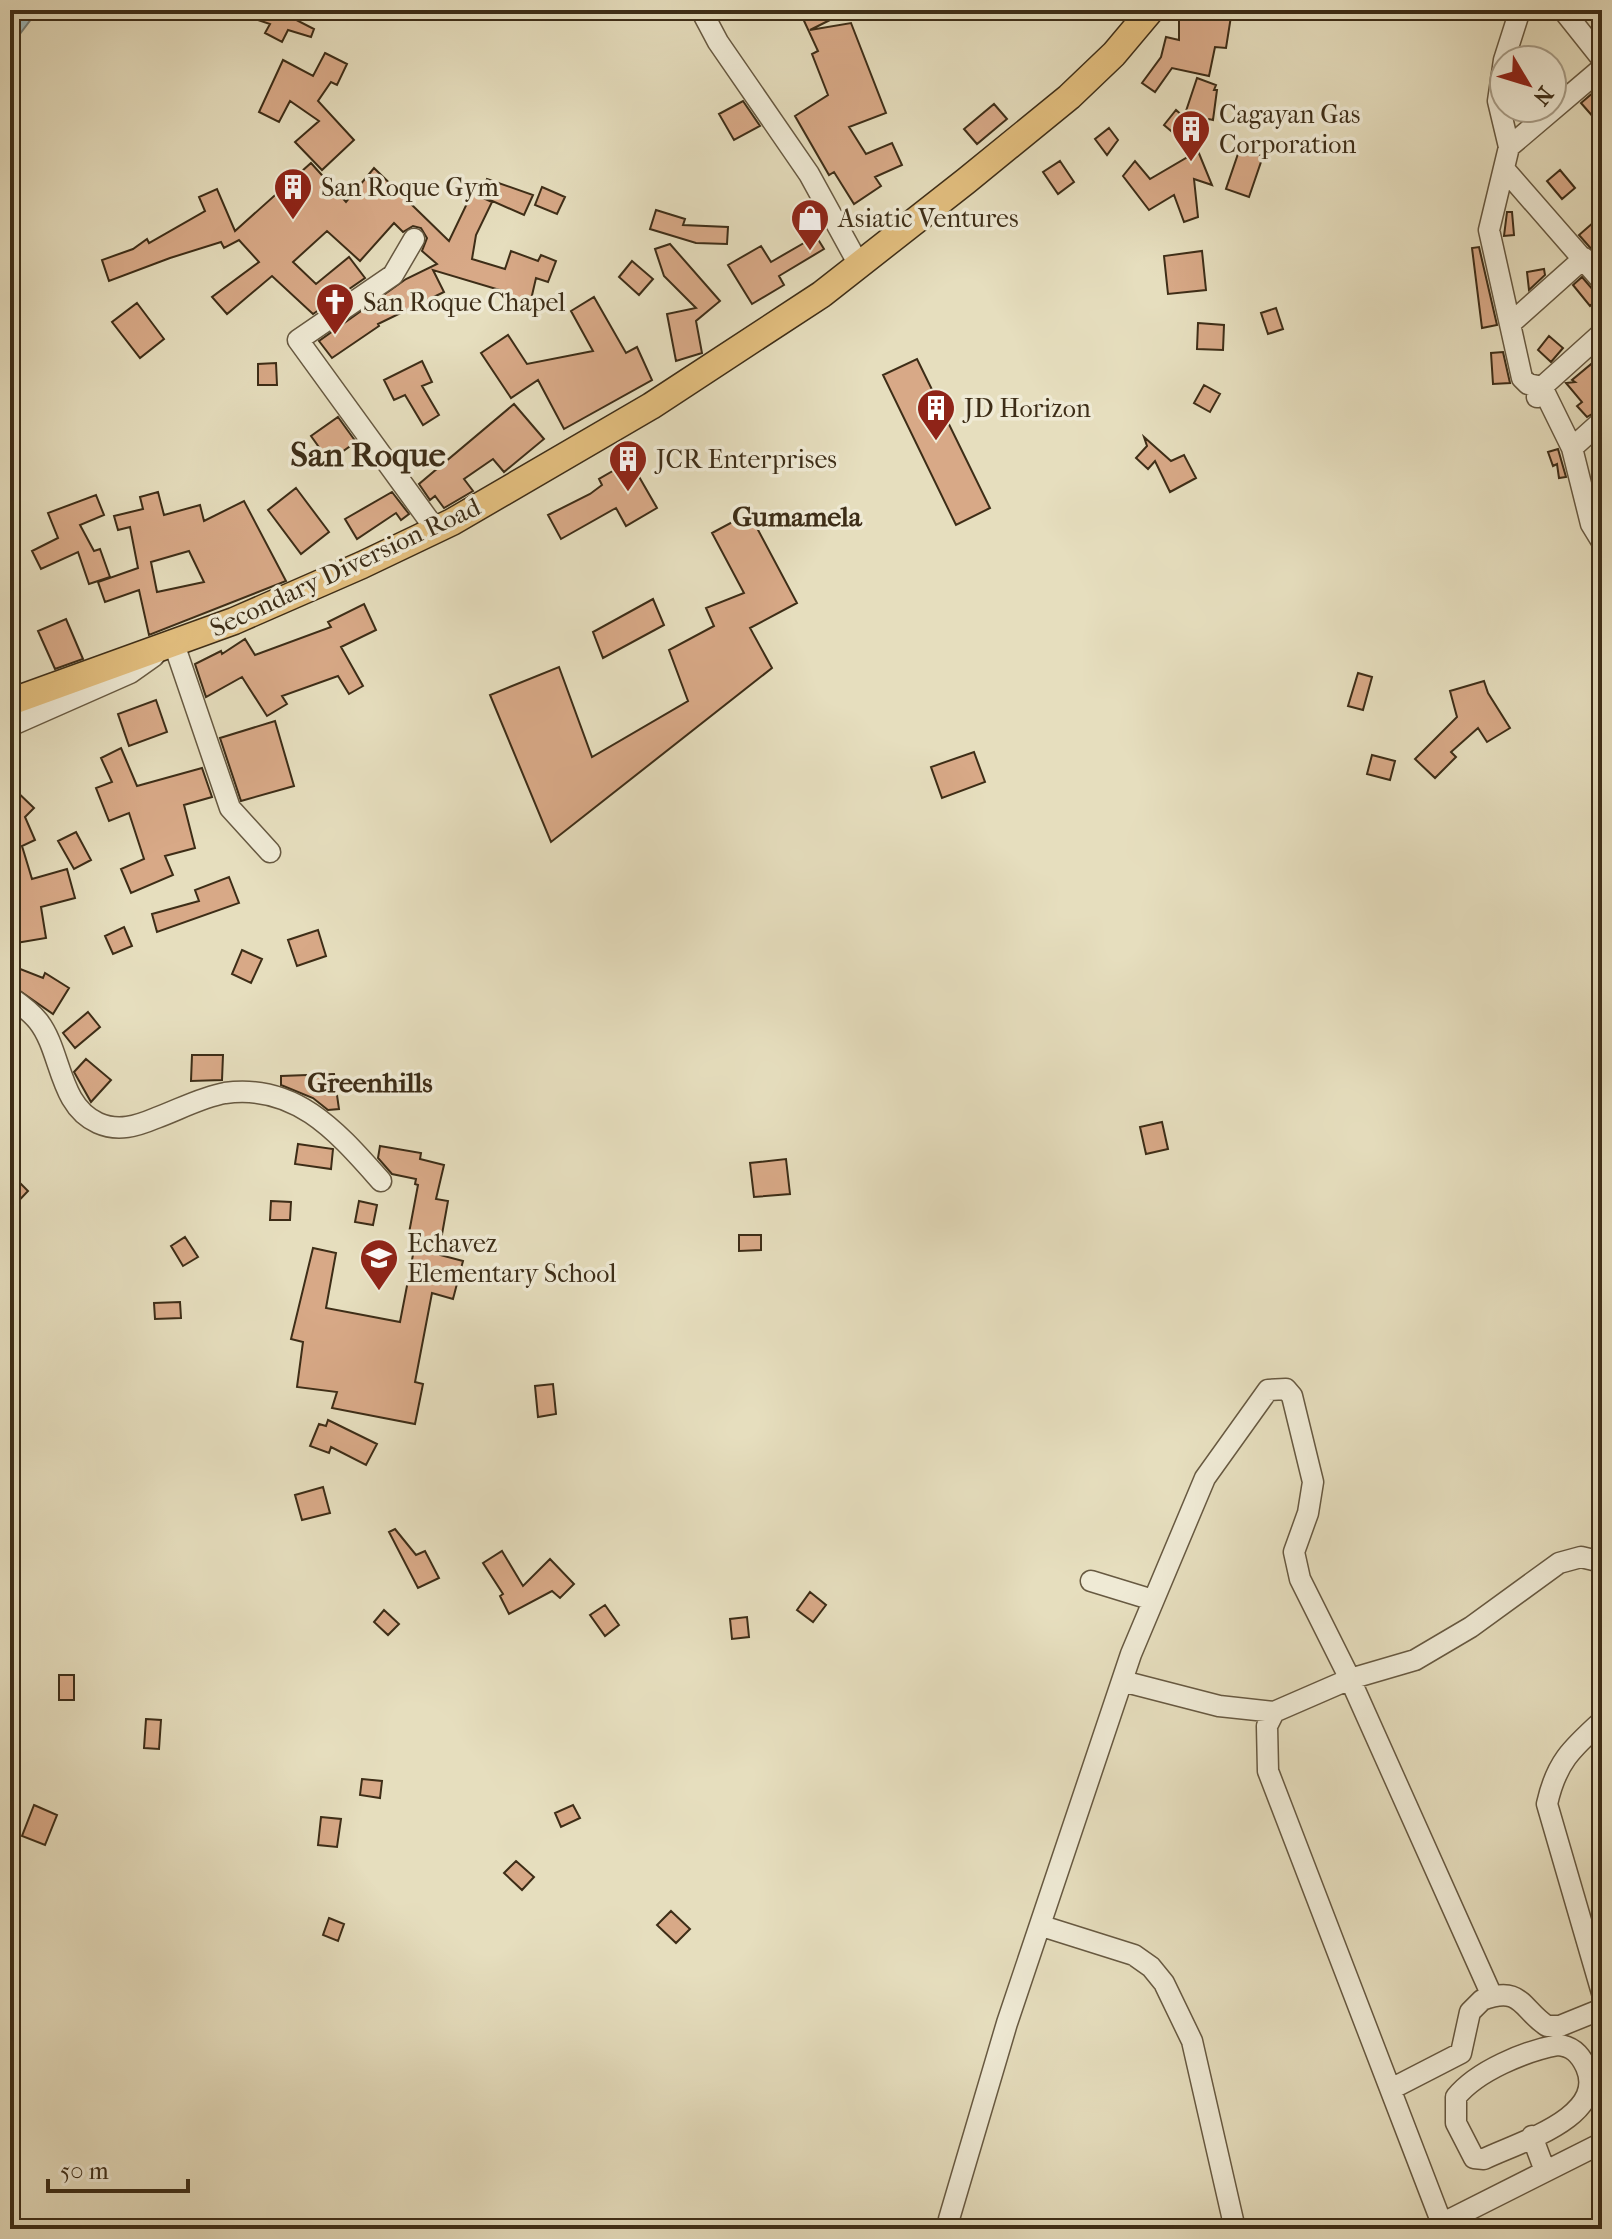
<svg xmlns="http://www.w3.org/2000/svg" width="1612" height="2239" font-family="'IM FELL French Canon',serif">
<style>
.water{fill:#9cb9bd;stroke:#76817b;stroke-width:2}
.building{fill:#d8a987;stroke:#3d2d17;stroke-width:2;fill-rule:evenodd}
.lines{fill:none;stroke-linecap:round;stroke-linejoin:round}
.minor-casing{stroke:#675941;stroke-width:23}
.major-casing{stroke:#3d2d17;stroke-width:29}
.minor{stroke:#efead5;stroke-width:20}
.major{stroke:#e3bf7f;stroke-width:26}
.labels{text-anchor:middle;stroke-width:7;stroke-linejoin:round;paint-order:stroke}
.poi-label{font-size:26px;fill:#3d2d17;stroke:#efead5;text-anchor:start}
.street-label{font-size:26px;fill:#3d2d17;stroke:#efead5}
.neighbourhood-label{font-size:28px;font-weight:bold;fill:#3d2d17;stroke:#efead5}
.district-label{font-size:34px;font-weight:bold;fill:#3d2d17;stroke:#efead5}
</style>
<rect width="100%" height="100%" fill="#e6debe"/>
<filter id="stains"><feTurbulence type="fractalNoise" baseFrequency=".0025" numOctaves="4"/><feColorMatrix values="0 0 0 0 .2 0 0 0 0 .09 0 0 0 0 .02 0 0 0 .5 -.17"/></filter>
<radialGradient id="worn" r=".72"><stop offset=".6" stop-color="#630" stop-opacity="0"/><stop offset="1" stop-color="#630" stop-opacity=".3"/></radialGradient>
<path class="water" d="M10,10h28l-28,37z"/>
<path class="building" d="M238,10h39l37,19 -3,8 -23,-7 -6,12 -17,-9 5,-9 -33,-11z
M799,10h51l-40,20 41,-7 35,90 -37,14 17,27 26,-11 10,22 -27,12 6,9 -27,18 -20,-32 -5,3 -34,-59 33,-21 -16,-41 6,-3z
M1179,10h53l-6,38 -11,-1 -6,29 -37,-8 -17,24 -13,-9 19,-26 5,-20 13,3z
M325,53l22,11 -10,21 -6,-3 -13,19 36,39 -32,30 -27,-28 24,-21 -29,-20 -11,21 -20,-10 24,-52 30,16z
M1197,78l19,7 -2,5h3l-4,30 -4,-1 -21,26 -24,-20 12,-15 8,7z
M1602,85v42l-21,-24z
M743,101l17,25 -26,14 -15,-26z
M994,104l13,15 -30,25 -13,-15z
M1109,128l9,12 -11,15 -12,-16z
M1240,148l23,8 -14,41 -23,-8z
M1198,151l14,34 -18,-6 4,38 -14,5 -10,-27 -25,15 -26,-34 12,-15 15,18z
M1060,161l14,21 -16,12 -15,-22z
M311,163l35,39 28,-34 75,73 23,-48 20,9 -16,33 -4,24 33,10 6,-18 27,10 3,-6 15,6 -8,21 -12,-4 -6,26 -28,-7 1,-6 -70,-21 11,22 -66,32 1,2 -47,32 -13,-17 87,-62 31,-15 -15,-13 5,-13 -6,-10 -8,-2 -10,6 -9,-9 -34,38 -33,-30 -34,31 23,22 33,-27 16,21 -52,36 -41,-38 -45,38 -15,-17 47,-35 -20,-22 -15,8 -3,-6 -51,16 -61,23 -7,-21 31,-11 14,-10 2,4 56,-32 -6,-14 18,-8 18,42z
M1560,170l15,18 -13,11 -15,-18z
M487,179l46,16 -9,20 -43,-19z
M542,187l23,10 -8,17 -22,-9z
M656,210l29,9 -2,6 45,2 -1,17 -31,-1 -46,-14z
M1507,212h5l2,23 -10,1z
M1602,215v46l-23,-26z
M816,236l8,13 -45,27 5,9 -32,19 -24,-39 33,-19 10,16z
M670,244l50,57 -24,20 6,32 -26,8 -9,-47 29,-6 -32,-32 -9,-27z
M1479,247l18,78 -15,3 -10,-80z
M1202,251l4,39 -38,4 -4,-38z
M632,261l21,18 -14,16 -20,-18z
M1544,269l1,6 -16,15 -2,-18z
M1582,277l11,13 9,4 -12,12 -17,-21z
M594,297l32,56 11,-6 15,33 -88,49 -26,-49 -27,18 -30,-45 27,-18 19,29 66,-13 -22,-40z
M137,303l27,36 -24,19 -28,-36z
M1276,308l7,21 -15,5 -7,-21z
M1198,323l26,2 -1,25 -26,-1z
M1549,336l14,12 -12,14 -13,-12z
M1503,352l7,31 -17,1 -2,-31z
M1602,355v53l-15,9 -10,-11 5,-4 -16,-19 9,-1 -3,-2z
M917,359l73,149 -34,17 -73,-150z
M422,361l10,21 -10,4 17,29 -16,10 -18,-30 -11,5 -10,-20z
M276,363l1,22h-19v-21z
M1204,385l16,9 -10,18 -16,-9z
M514,404l30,35 -40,33 -11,-13 -29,20 9,12 -29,17 -9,-12 -5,4 -11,-16z
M338,417l18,25 -27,19 -18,-25z
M1144,437l27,24 13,-6 12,23 -26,14 -15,-31 -7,8 -12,-11 11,-12z
M1558,449l8,28 -7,1 -2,-14 -4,2 -5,-14z
M630,461l27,47 -31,18 -10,-18 -55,31 -13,-24 42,-21 12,-9 -3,-6z
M296,488l33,44 -28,22 -33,-44z
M158,492l6,23 36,-10 4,16 40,-20 42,80 -137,54 -10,-45 -34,12 -7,-20 40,-14 -8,-41 -12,3 -4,-14 29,-7 -3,-12zM189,551l15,31 -47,10 -6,-30z
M392,492l17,22 -8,6 -5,-7 -39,26 -12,-20z
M96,495l8,20 -24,10 14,26 6,-2 10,28 -21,7 -11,-32 -37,17 -9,-18 26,-13 -10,-25z
M749,513l48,90 -47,25 22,40 -221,174 -61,-147 69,-28 33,90 96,-56 -19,-51 45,-24 -8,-18 38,-15 -32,-60z
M653,599l11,26 -61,33 -10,-26z
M364,604l12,26 -35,17 22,39 -14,8 -11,-18 -56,20 5,8 -20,12 -25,-39 -36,20 -11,-33 26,-13 1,3 23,-15 10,16 76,-28 -3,-5z
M66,619l17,40 -28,10 -17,-38z
M1358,673l14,4 -9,33 -15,-4z
M1484,681l4,12 22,35 -23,14 -9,-14 -27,24 5,5 -21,21 -20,-19 42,-42 -7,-26z
M156,700l11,32 -38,14 -11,-32z
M275,721l19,65 -53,15 -21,-63z
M121,748l16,38 65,-18 10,29 -28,8 11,43 -30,8 8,19 -42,18 -10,-24 23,-10 -15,-46 -20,8 -13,-33 16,-6 -11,-24z
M974,752l11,30 -43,16 -11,-31z
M1372,755l23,6 -5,19 -23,-6z
M10,785l24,23 -9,9 10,23 -13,6 10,33 35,-10 8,29 -34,9 5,31 -36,6z
M76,832l15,28 -17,9 -16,-28z
M229,877l10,26 -82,29 -5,-18 47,-13 -4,-11z
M124,927l8,19 -19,8 -8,-18z
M318,930l8,26 -29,10 -9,-26z
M242,950l20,9 -11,24 -19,-9z
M10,965l33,13 2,-5 24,15 -16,26 -43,-30z
M88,1012l12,15 -25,21 -12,-15z
M192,1055h31l-1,25 -31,1z
M86,1059l25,21 -20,22 -17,-30z
M334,1074l5,35 -11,1 -15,-12 -32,-13v-9z
M1162,1122l6,27 -22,5 -6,-27z
M298,1144l35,5 -2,20 -36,-5z
M380,1146l41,7 -1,6 24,6 -8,34 12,2 -9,50 1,4 23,6 -10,38 -21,-6 -17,89 8,2 -8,40 -83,-16 5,-16 -40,-5 6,-45 -12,-3 22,-91 23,5 -10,55 74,14 17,-88 -8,-1 9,-48 -3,-1 1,-5 -24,-5 -14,-16z
M786,1159l4,35 -36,3 -4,-34z
M10,1173l18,18 -18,19z
M271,1201l20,1 -1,18h-20z
M359,1201l18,4 -4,20 -18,-3z
M739,1235h22v15l-22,1z
M185,1237l13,20 -15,9 -12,-20z
M180,1302l1,16 -26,1 -1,-16z
M553,1384l3,30 -18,3 -3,-31z
M328,1420l49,24 -11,21 -35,-18 -2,6 -19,-7 9,-22 7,2z
M323,1487l7,26 -28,7 -7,-25z
M395,1529l21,26 9,-4 14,27 -21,10 -29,-56z
M502,1551l21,35 27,-27 24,25 -14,14 -8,-7 -43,23 -9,-18 3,-2 -20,-31z
M810,1592l16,13 -13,17 -16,-12z
M605,1605l14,20 -14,11 -15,-21z
M384,1610l15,14 -11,11 -14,-13z
M747,1617l2,20 -17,2 -2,-20z
M59,1675h15v25h-15z
M146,1719l15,1 -2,29 -15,-1z
M362,1779l20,2 -2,17 -20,-3z
M34,1805l23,10 -12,30 -23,-9z
M573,1805l7,13 -19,9 -6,-14z
M321,1817l20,2 -4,28 -19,-2z
M516,1861l18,16 -12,13 -18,-17z
M671,1911l19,18 -14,14 -19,-18z
M329,1918l15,6 -6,17 -15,-6z"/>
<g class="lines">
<g class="minor-casing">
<path id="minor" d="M701,10l17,32 91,132 50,91
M1563,10l39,49
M1504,60l-6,41 11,46 -20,83 33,148 6,6 14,3 30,61 19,76 11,18
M1504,60l16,-50
M1509,147l93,-79
M1506,171l96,110
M414,239l-21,36 -95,65 138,190
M1510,324l74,-66
M1537,397l5,-10 60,-54
M1572,448l30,-27
M174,644l56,164 40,44
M10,726l120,-53 24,-17
M10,997c10,7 20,14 28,24 24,30 20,84 60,102 20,9 39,3 58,-5 22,-8 46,-21 69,-25 72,-10 114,41 156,88
M1091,1581l62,19
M1122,1681l97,25 55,6 76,-33 65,-19 56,-33 88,-64 22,-6 21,5
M1274,1712l-7,14 1,45 176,458
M1602,1721c-31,28 -46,42 -55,83l55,189
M1042,1926l92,29 17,12 13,16 28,58 43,188
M1558,2045c14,1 22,9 28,22 22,50 -67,75 -102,92l-10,-1 -18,-35v-26c21,-26 69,-46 102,-52z
M1393,2088l68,-35 9,-41 12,-12c40,-15 39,9 65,26h13l42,-17
M1532,2136l13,35
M1443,2223l159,-80
M950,2229l-1,-10 58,-196 124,-369 74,-176 63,-88 18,-1 6,7 21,86 -5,31 -14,39 6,27 50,100 142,317"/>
</g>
<g class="major-casing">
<path id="major" d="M10,702l224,-81 128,-56 90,-43 199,-116 171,-112 144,-113 103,-84 45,-43 37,-44"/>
</g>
<use href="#minor" class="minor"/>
<use href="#major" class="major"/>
</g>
<defs>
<g id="building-pin" transform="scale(2)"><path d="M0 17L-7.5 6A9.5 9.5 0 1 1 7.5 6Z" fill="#8f2418" stroke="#efead5"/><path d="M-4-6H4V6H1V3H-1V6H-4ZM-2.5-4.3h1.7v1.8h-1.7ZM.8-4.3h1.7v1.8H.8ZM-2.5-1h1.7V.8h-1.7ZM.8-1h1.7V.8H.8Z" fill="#fff"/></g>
<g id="shop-pin" transform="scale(2)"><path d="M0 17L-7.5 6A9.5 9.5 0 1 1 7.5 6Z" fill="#8f2418" stroke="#efead5"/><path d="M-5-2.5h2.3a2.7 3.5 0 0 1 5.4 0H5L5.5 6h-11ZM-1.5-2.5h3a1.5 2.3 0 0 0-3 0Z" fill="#fff"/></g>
<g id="church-pin" transform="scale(2)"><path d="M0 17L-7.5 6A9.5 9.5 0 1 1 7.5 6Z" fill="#8f2418" stroke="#efead5"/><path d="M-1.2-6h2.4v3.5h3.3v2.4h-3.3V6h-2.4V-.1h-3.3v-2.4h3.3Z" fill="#fff"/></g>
<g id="school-pin" transform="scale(2)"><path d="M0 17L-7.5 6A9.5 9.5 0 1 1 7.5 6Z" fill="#8f2418" stroke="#efead5"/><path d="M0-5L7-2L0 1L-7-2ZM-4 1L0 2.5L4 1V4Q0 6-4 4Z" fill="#fff"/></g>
</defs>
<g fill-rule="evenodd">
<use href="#building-pin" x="1191" y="129"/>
<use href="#building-pin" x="293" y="187"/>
<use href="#shop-pin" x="810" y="218"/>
<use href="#church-pin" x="335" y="302"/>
<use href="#building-pin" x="936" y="408"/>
<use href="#building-pin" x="628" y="459"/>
<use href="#school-pin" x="379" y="1258"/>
</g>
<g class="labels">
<g class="poi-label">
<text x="1219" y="123">Cagayan Gas<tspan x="1219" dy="30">Corporation</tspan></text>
<text x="321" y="196">San Roque Gym</text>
<text x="838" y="227">Asiatic Ventures</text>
<text x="363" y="311">San Roque Chapel</text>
<text x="964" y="417">JD Horizon</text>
<text x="656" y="468">JCR Enterprises</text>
<text x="407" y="1252">Echavez<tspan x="407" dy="30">Elementary School</tspan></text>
</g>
<g class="street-label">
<text transform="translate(345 567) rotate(-25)" y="9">Secondary Diversion Road</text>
</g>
<g class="neighbourhood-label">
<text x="797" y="526">Gumamela</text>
<text x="370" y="1092">Greenhills</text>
</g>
<g class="district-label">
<text x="368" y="466">San Roque</text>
</g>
</g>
<rect width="1612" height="2239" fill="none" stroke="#e6debe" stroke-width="40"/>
<rect x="12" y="12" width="1588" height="2215" fill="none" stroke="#3d2d17" stroke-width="4"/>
<rect x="20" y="20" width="1572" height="2199" fill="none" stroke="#3d2d17" stroke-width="2"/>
<g transform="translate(1528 84) rotate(128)"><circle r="38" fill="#efead5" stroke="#a89e89" stroke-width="2"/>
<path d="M0-6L14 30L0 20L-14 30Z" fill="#8f2418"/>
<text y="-12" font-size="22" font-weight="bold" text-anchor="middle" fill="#3d2d17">N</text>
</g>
<path d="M48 2179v12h140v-12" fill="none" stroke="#3d2d17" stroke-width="4"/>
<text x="60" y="2179" font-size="24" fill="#3d2d17" stroke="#efead5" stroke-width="6" paint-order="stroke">50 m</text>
<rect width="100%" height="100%" filter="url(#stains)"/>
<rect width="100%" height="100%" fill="url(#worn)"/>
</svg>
